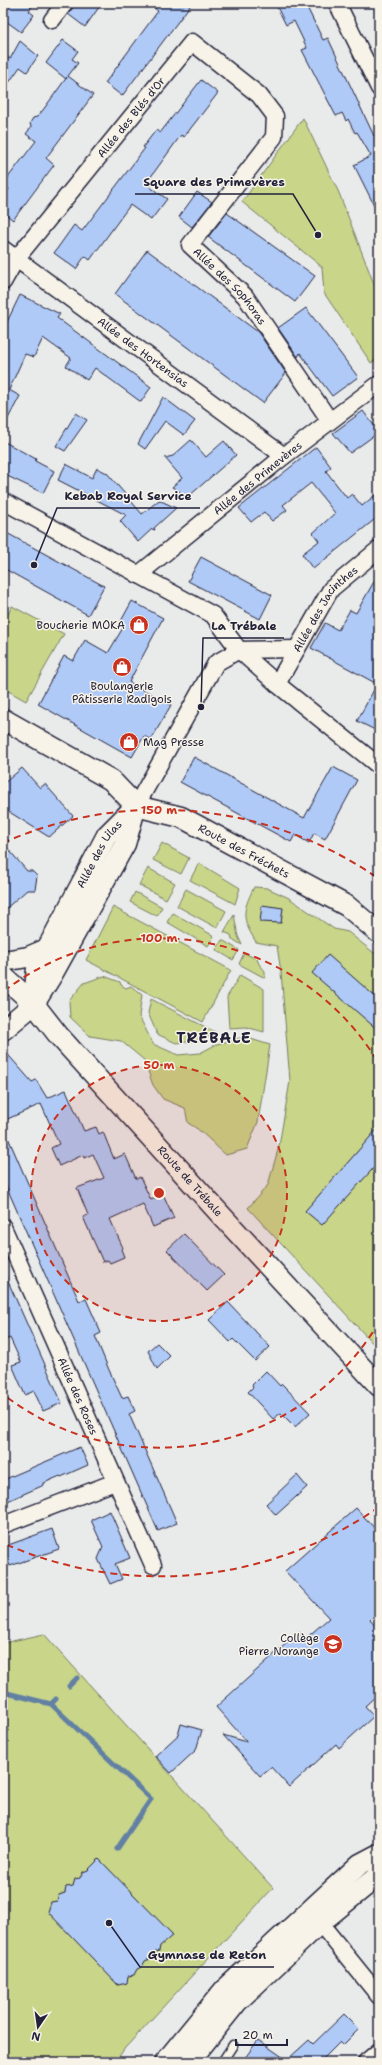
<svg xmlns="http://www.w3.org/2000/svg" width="382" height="2065" font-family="'Shantell Sans',sans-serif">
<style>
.green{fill:#c9d589;stroke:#767c62}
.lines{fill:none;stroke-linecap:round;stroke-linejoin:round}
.stream{stroke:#6280a3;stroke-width:5}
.building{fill:#b0caf7;stroke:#22223b}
.service-casing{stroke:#22223b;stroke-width:11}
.minor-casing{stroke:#22223b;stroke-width:19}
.tertiary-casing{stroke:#22223b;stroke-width:23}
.service{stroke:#f7f3e8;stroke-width:8}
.minor{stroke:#f7f3e8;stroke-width:16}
.tertiary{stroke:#f7f3e8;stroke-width:20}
.ring{fill:none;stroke:#c8321e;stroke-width:2;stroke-dasharray:7 5}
.labels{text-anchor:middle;stroke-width:3;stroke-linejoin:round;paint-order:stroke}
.street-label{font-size:11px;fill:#22223b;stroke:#f7f3e8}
.poi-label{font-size:11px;fill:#22223b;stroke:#f7f3e8;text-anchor:end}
.district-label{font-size:15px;font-weight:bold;letter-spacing:1px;fill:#22223b;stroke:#f7f3e8}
.centre{fill:#c8321e;stroke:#f7f3e8;stroke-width:2}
.ring-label{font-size:12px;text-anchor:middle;font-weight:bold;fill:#c8321e;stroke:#f7f3e8;stroke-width:3;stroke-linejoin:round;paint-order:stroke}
.leader{fill:none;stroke:#22223b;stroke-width:1.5}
.callout-dot{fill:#22223b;stroke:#f7f3e8;stroke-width:1.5}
.callout-label{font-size:12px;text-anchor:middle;font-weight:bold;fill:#22223b;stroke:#f7f3e8;stroke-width:3;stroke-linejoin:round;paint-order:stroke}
</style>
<rect width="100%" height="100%" fill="#e9ebeb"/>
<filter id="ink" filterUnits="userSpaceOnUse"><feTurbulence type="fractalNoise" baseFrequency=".025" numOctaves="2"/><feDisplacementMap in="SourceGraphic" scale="8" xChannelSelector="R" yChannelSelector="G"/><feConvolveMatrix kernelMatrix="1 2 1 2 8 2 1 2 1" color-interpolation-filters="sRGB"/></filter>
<g filter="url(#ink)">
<path class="green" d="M303,118l36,75 40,104v61l-8,5 -47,-70 -2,-26 -80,-65z
M12,606l52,28 -38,67 -23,-13v-63z
M162,843l27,15 -8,16 -28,-14z
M199,863l41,25 -5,16 -45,-24z
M148,868l27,15 -9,16 -27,-14z
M254,887l13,1 22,10 45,31 14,3 31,25v393l-131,-142 20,-23 11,-39 11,-65 -9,-109 -4,-26 -21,-4c-15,-24 -14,-30 -2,-55z
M186,889l40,22 -9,17 -40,-22z
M135,892l27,15 -5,9 -27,-14z
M113,907l118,63 -28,52 -117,-62z
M173,913l41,23 -6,10 -41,-24z
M234,915l4,21 4,9 -10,-6 -1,-4 -7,-3z
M222,940l17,10 -6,10 -17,-10z
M244,953l13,6 2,5 6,7v7l-26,-14z
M240,975l24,14v43l-18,-5 -17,1 -2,-31z
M104,976l16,6 1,3 5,3 5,-2 11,9 -3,21 14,28 25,11 22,-2 17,-9 27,-7 26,8 -12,77 -11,27 -21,6c-13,-11 -23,-24 -38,-32l-3,-15 -22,-9 -10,-14 -9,-25 -23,-19 -31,-5 -20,-19 -1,-16 15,-18z
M151,999l66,34 -19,8 -22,2 -19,-9 -9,-21z
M44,1634l229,254 -148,160 -10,14h-112v-419z"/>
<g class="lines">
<path class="stream" d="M69,1686l8,-8
M3,1692l48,12 100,95 -34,50
M51,1704l5,-5"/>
</g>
<path class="building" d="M3,3h31l-5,8 5,4 -13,17 -18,-13z
M76,3h26l-17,24 -17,-13z
M148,3h44l-70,93 -17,-13 53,-72z
M275,3h30l18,37 5,-2 46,98 5,-2v81l-25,-50 17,-9 -14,-24 -2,1 -7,-14 -2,2 -4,-8 -6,3 -34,-66 5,-2 -13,-27 -8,4z
M63,40l15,11 -6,8 6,4 -10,13 25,19 -47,63 8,7 -41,55 -10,-8v-15l6,-8 -6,-5 33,-43 -10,-7 5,-7 -1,-4 3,-5 4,-1 6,-7 24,-33 -1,2 -20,-16z
M20,41l18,15 -11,16 -7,-5 -17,24v-37l7,5z
M201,80l17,13 -34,44 -3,-2 -31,43 5,4 -5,5 17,12 -16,21 -21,-15 -40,55 -5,-4 -9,13 -22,-16 20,-28 8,6 63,-83 -2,-1 13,-17 4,3z
M197,192l15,10 -20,25 -13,-10z
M227,213l88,63 -20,26 -87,-65z
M147,250l111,82 28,41 -23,30 -148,-109z
M20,295l40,19 -3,4 94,69 -10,15 -46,-34 -8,12 -21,-14 5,-8 -28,-20 -9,19 -9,-3 -16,36 11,6 -17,32v-98z
M306,308l52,69 -26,19 -32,-43 -2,4 -20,-29z
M163,397l32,24 -11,14 -19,-14 -20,28 -7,-5z
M363,411l16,21 -29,21 -17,-20z
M76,413l11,7 -22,31 -9,-5z
M191,440l15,17 18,-16 12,14 -48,42 -16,-10 10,-9 -17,-20 8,-2z
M3,441l33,18 -1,2 19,10 -11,22 -40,-19z
M316,447l15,20 -5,4 21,27 5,-4 10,12 17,-14v24l-66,53 -11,-15 17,-13 -6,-8 22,-20 -24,-30 -28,22 4,5 -15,11 -8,-9 -13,10 -12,-14z
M66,464l26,14 5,-10 10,5 35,41 17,-14 17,8 -22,20 1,2 -3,-1 -14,13 -18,-21 6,-6 -68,-35z
M3,531l101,55 -16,29 -85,-47z
M201,557l71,38 -12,24 -72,-38z
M379,573v159l-22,-11 20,-37 -66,-36 14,-25 13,7 12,-20 6,3z
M132,601l31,17 -34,64 42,23 -20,35 -7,-4 -12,21 -94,-53 26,-48 9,5 12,-21 23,13 16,-27 -4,-3z
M194,757l110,61 29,-51 24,13 -32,59 -11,-6 -5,10 -14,-8 -4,7 -111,-60z
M22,768l18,20 5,-4 28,32 -24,21 -46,-29v-24z
M3,843l24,28h5l5,5 -2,14h-8l-24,21z
M262,905l21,3 -2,15 -21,-1z
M328,955l51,45v31l-67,-58z
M3,1049l29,33 4,-2 11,18 19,-8 18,41 12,-4 3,7 4,-2 11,27 11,-5 11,25 4,-2 11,23 12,-6 11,24 -21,9 -10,-23 -33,15 13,29 -2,1 3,8 -14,6 -2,-3 -5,2 -20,-45 5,-2 -11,-27 27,-10 -11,-24 -9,4 -1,-3 -24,11 -8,-18 8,-4 -18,-40 -38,17z
M3,1126l76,175 7,-2 15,34 -6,3 14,34 13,28 6,-2 7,15 -6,3 48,109 -19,8 -155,-352z
M379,1127v35l-57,63 -17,-14z
M184,1234l40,41 -17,16 -40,-41z
M3,1270l59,133 -19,8 -9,-20 -9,4 -13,-30 9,-3 -11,-24 -7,3z
M228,1302l42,45 -15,14 -22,-22 -3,3 -21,-22z
M157,1343l13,13 -13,13 -9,-18z
M266,1371l14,15 2,-2 28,29 -15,14 -14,-14 -8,6 -25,-27 5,-5 -1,-2z
M80,1447l8,18 -27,12 -1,-1 -16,7v2l-41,18v-23z
M297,1475l10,12 -31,28 -10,-11z
M356,1508l23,25v78l-9,9 9,10v63l-14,13 9,10 -35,32 -3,-4 -47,43 -18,-20 -11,9 -37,-41 24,7 -31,-35 83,-75 6,7 24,-21 -44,-47z
M110,1511l20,47 -15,6 7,15 -12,5 -12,-25 5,-12 -12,-27z
M52,1529l7,20 -49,17 -7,-19z
M181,1724l21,6 -6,20 -25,23 -16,-17 23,-21z
M99,1859l74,76 -13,11 -1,5 -7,2 -2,6 -5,2 -3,6 -5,2 -3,6 -6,1 -1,7 -9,2 -70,-73 3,-10 6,-1 2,-6 6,-2 1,-6 7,-1 2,-7 5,-1 3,-6 5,-2z
M344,2014l15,15 -16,16 -3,-3 -20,20h-78l16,-22 29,20 22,-20 4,4z"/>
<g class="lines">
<g class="service-casing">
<path id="service" d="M222,2062l11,-17"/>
</g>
<g class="minor-casing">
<g id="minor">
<path d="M337,3l42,85"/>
<path d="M52,20l13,-17"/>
<path id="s1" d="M3,249l281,207"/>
<path id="s2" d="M3,282l13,-23 176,-217 67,53 16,21 -1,21 -84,108 55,51 85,125"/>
<path d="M3,501l210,114 26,35 38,34 102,82"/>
<path id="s3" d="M138,575l146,-119 95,-72"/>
<path id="s4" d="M277,684l54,-95 48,-40"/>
<path d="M136,806l80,-143 23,-13 58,-1"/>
<path id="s5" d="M3,1227l150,338"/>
<path d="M3,1525l112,-43"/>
<path d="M320,1923l59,73"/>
<path d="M366,2062l13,-11"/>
</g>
</g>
<g class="tertiary-casing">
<g id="tertiary">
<path id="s6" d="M3,719l108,61 25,26 45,11 166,89 32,27"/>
<path d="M3,961l25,-4 19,-8"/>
<path id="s7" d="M3,976l31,28 25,32 162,179 158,171"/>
<path id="s8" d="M34,1000l3,-32 70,-133 27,-27"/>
<path d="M3,1030l31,-26 18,-29 73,-131 11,-38"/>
<path d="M165,2062l59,-72 136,-126 19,-10"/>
<path d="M189,2062l48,-60 83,-79 59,-48"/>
</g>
</g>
<use href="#service" class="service"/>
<use href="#minor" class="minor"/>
<use href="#tertiary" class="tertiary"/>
</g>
</g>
<circle cx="159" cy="1193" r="128" fill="#c8321e" fill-opacity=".12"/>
<g class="ring">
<circle cx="159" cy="1193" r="128"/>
<path d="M379 1322A255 255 0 0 1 4 1395M4 991A255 255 0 0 1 379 1064"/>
<path d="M379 1507A383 383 0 0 1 3 1543M3 843A383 383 0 0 1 379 879"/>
</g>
<defs>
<g id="shop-disc" transform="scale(1)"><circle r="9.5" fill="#c8321e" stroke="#f7f3e8"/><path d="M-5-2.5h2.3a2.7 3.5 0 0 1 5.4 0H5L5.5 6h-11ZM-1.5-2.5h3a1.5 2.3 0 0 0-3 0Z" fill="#fff"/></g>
<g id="school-disc" transform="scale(1)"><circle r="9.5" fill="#c8321e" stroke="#f7f3e8"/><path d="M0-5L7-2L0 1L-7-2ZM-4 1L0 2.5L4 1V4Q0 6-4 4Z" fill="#fff"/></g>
</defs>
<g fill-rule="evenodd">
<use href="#shop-disc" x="139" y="625"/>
<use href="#shop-disc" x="122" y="667"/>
<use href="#shop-disc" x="129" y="742"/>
<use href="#school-disc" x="333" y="1644"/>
</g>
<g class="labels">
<g class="street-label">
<text dy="4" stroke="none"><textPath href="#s2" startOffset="209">Allée des Blés d'Or</textPath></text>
<text dy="4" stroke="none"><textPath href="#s2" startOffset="633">Allée des Sophoras</textPath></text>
<text dy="4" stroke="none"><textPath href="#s1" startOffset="174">Allée des Hortensias</textPath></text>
<text dy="4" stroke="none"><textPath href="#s3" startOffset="154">Allée des Primevères</textPath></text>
<text dy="4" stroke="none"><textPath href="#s4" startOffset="90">Allée des Jacinthes</textPath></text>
<text dy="4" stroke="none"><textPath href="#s6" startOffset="278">Route des Fréchets</textPath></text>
<text dy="4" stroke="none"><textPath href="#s8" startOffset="162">Allée des Lilas</textPath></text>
<text dy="4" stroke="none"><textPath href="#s7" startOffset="278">Route de Trébale</textPath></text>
<text dy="4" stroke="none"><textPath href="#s5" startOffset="185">Allée des Roses</textPath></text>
</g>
<g class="poi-label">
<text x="125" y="629">Boucherie MOKA</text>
<text x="122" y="690" text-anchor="middle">Boulangerie<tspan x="122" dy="13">Pâtisserie Radigois</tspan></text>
<text x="143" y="746" text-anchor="start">Mag Presse</text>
<text x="319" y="1642">Collège<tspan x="319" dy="13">Pierre Norange</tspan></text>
</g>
<g class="district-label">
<text x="214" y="1043">TRÉBALE</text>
</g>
</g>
<circle cx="159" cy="1193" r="6" class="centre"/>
<g class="ring-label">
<text x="159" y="814">150 m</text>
<text x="159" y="942">100 m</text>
<text x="159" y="1069">50 m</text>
</g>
<path class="leader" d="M318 235L293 194H135M34 565L57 508H200M201 707L203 638H284M109 1923L140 1967H274"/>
<g class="callout-dot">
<circle cx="318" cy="235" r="4"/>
<circle cx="34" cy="565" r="4"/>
<circle cx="201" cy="707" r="4"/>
<circle cx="109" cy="1923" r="4"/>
</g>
<g class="callout-label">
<text x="214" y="186">Square des Primevères</text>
<text x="128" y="500">Kebab Royal Service</text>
<text x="244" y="630">La Trébale</text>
<text x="207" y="1959">Gymnase de Reton</text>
</g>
<rect width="382" height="2065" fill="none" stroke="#f7f3e8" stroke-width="16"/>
<rect x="8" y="8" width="366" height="2049" fill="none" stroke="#22223b" stroke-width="1.5" filter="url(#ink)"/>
<g transform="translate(38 2027) rotate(193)" stroke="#f7f3e8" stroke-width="3" paint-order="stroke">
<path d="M0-3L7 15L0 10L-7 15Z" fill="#22223b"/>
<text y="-6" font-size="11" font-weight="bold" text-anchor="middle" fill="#22223b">N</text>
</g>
<path d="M236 2039v6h51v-6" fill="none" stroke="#22223b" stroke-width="2"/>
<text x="242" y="2039" font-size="12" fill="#22223b" stroke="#f7f3e8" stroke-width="3" paint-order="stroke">20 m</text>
</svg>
